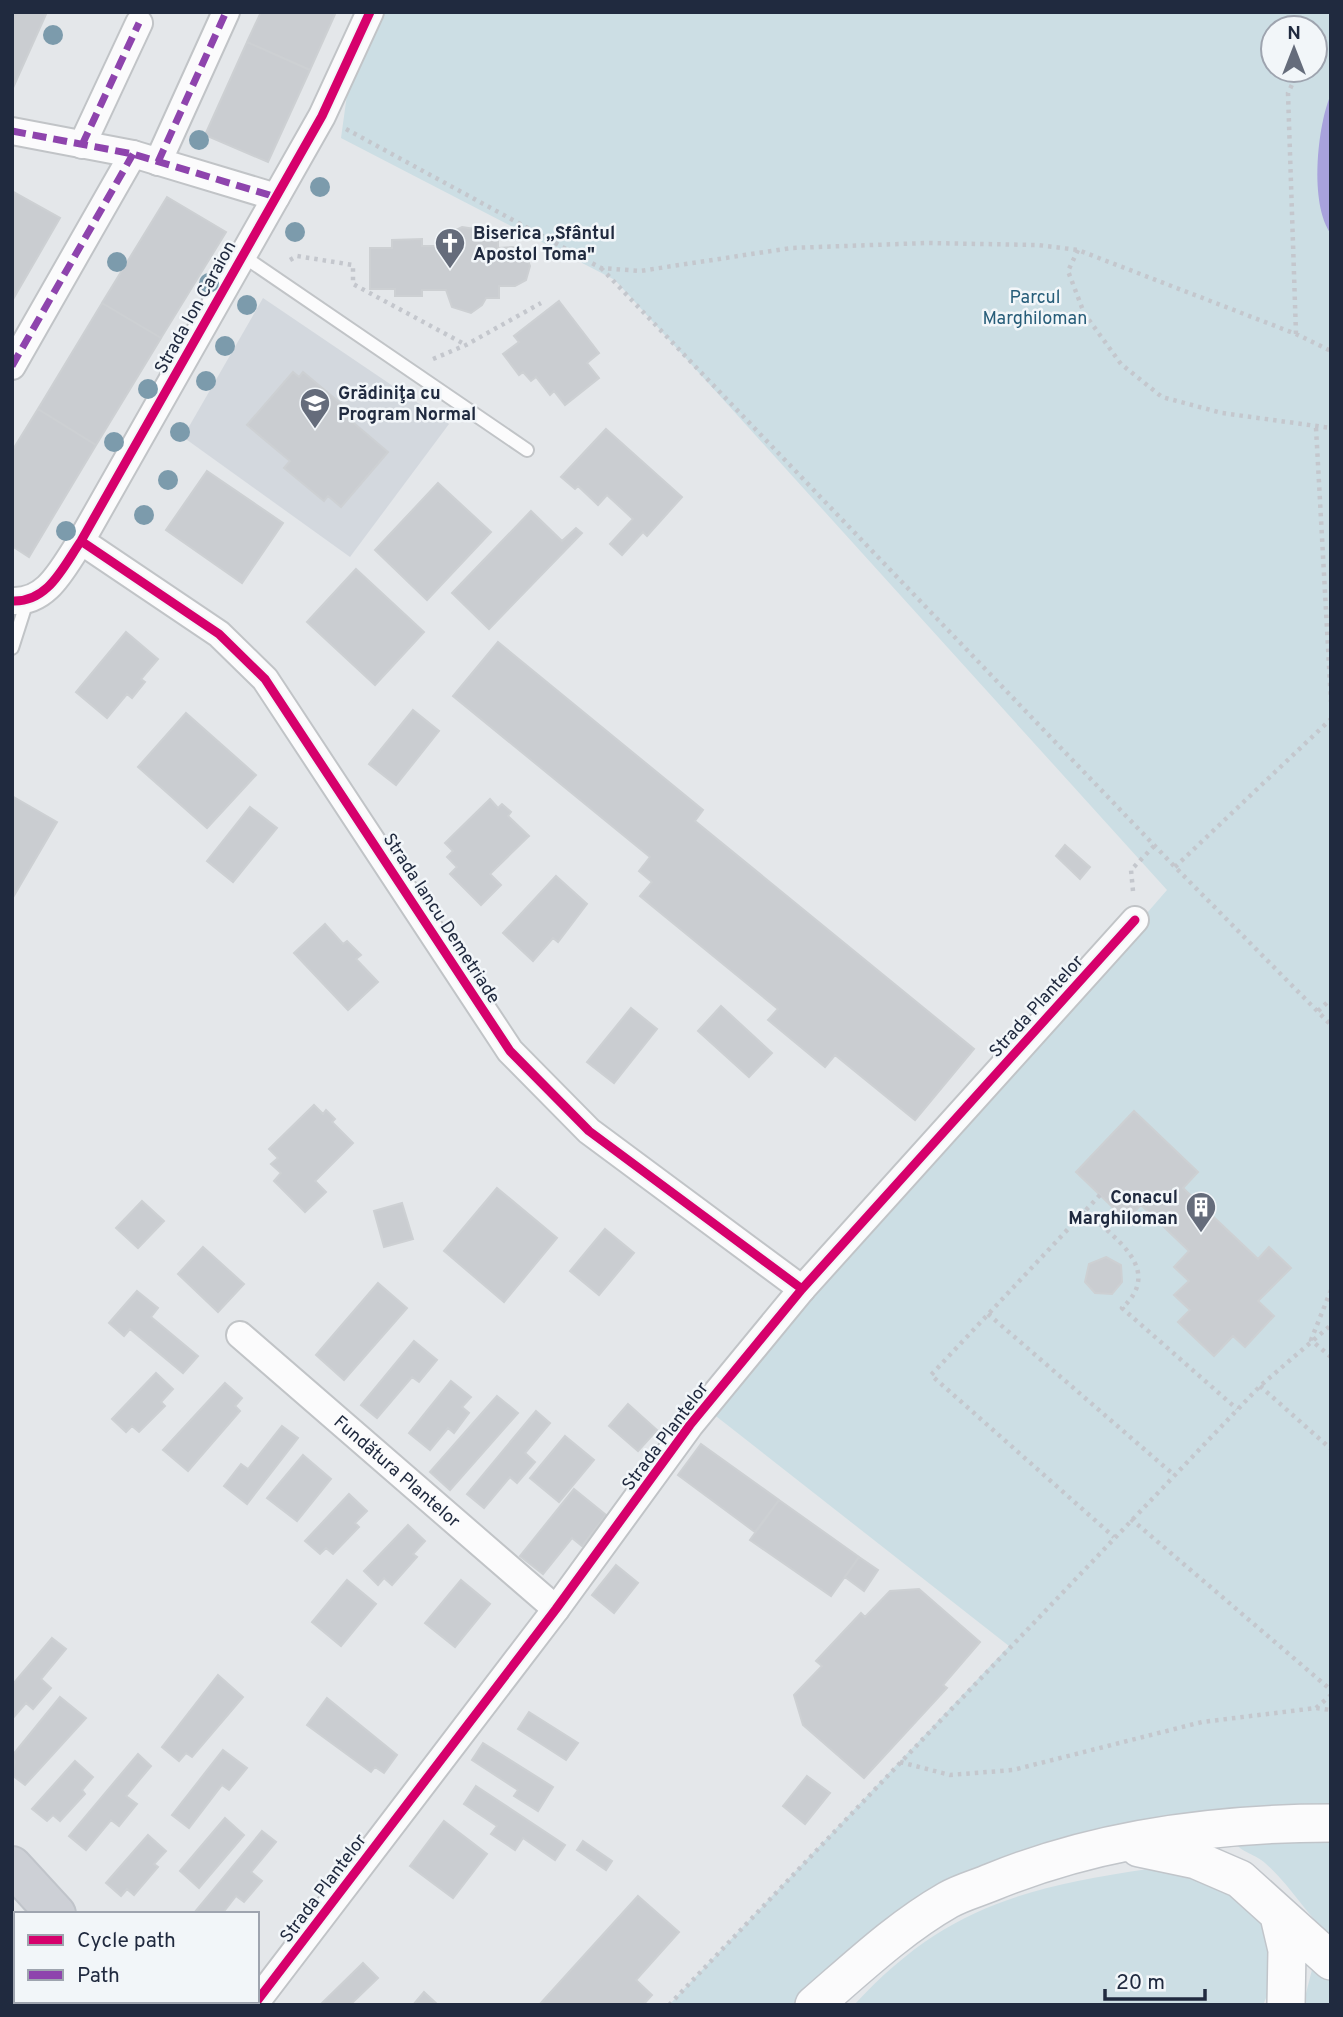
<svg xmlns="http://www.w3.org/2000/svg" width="1343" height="2017" font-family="Overpass,sans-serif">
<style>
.built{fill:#d3d8de}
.green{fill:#ccdee4;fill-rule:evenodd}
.water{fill:#a8a2dc}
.building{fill:#cacdd1;stroke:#cdd0d3;stroke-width:2}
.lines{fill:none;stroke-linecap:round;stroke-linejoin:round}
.lane-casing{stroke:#c1c4c7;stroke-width:16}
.street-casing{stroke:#c1c4c7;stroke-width:30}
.secondary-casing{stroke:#c1c5ca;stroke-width:40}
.primary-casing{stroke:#c0c4ca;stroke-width:42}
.path{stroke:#c4c7cd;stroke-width:4.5;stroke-dasharray:3.5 5;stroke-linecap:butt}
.lane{stroke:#fbfbfc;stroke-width:12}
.street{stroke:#fbfbfc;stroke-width:26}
.secondary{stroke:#fbfbfc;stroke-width:37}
.primary{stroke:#cdd0d6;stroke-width:38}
.quiet{stroke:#8e44ad;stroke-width:7;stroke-dasharray:14 7;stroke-linecap:butt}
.cycleway-casing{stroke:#f2f6f9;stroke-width:13}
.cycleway{stroke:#d6006c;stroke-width:9}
.tree{fill:#7c9bac}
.labels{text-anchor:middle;stroke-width:5;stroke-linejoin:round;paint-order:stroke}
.poi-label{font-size:18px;font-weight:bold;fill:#202a3f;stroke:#f2f6f9;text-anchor:start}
.park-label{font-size:18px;fill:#275d79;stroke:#f2f6f9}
.street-label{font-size:18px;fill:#202a3f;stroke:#f2f6f9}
</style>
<rect width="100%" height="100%" fill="#e4e7ea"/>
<path class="built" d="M263,298l186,126 -99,133 -167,-120z"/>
<path class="green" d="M378,12h953v1811l-300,43 -217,139h-145l340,-359 -297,-233 455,-523 -552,-610 -274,-142 9,-65zM1273,28h42v42h-42z
M1331,1839v98c-25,-23 -41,-52 -66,-74 -8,-8 -25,-11 -30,-21z
M1148,1869c20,3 41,4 60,9 54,14 79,79 55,127h-409c89,-97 168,-117 294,-136z
M1314,1962l17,8 -1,35h-27z"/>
<path class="water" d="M1331,94v140c-22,-29 -14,-108 0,-140z"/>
<path class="building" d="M12,12h35l-35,78z
M261,12h75l-26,58 -63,-28z
M247,42l63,28 -42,92 -63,-27z
M12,191l48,27 -48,83z
M167,197l59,35 -65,106 -59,-35z
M462,227l13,2 10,9 13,1v9l15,-1 12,6 5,13 -4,14 -11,6h-16v12h-13l-4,7 -11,8 -19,-6 -6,-17h-24v6h-27v-7h-25v-41h22v-8l30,-1v7h23l5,-13z
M559,301l40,52 -12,10 12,15 -34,27 -11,-14 -4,4 -14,-18 -5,4 -8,-9 -4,3 -16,-21 16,-12 -5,-6z
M102,303l59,35 -65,107 -58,-36z
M293,372l6,5 4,-5 43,36 -4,5 46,39 -47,55 -13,-11 -4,5 -40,-33 6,-7 -43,-36z
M38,409l58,36 -67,112 -17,-11v-95z
M606,429l76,68 -35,39 -4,-4 -21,23 -12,-11 23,-25 -26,-24 -9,10 -20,-19 -3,3 -14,-12z
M207,471l76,52 -41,60 -76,-53z
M438,483l53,49 -64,68 -52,-50z
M531,511l31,30 14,-13 6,5 -93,96 -37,-36z
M356,569l68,63 -49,53 -68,-63z
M126,632l32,27 -17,20 4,3 -13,16 -5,-4 -20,24 -31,-26z
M498,642l205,168 -8,11 279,228 -59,71 -80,-65 -10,12 -57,-47 10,-11 -138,-113 12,-14 -13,-11 11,-14 -197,-161z
M413,710l26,21 -43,54 -27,-21z
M186,713l70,62 -49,53 -69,-61z
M12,796l45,26 -45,77z
M490,799l8,9 4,-4 9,8 -3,4 21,20 -39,38 11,11 -20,20 -31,-31 7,-7 -10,-10 6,-6 -8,-8z
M250,807l27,21 -44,54 -26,-21z
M1065,845l25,22 -10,12 -24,-23z
M556,876l31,28 -29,38 -5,-4 -20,23 -30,-28z
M325,924l18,20 4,-3 14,14 -5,4 22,23 -30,28 -54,-57z
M721,1006l51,47 -23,24 -51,-46z
M631,1008l26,21 -43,54 -27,-21z
M314,1105l9,9 3,-4 9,9 -3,3 21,21 -38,38 11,11 -21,20 -31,-31 7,-8 -10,-9 7,-6 -9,-9z
M1134,1111l64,61 -15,16 75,71 11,-12 22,21 -33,33 16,15 -29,31 -12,-11 -19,20 -36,-34 12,-12 -16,-15 15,-14 -15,-14 15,-16 -48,-46 -15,15 -50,-48z
M497,1188l60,50 -53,64 -60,-51z
M142,1201l22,20 -26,27 -22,-20z
M402,1203l11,36 -29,8 -10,-36z
M605,1229l29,24 -35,42 -29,-24z
M203,1247l41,37 -26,28 -40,-38z
M1106,1257l15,8 1,17 -10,12 -17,-1 -10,-11 4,-18z
M378,1283l29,25 -63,72 -28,-25z
M137,1291l21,17 -7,9 47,39 -15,17 -53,-44 -6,7 -15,-13z
M414,1341l23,19 -18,22 -7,-5 -35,41 -16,-13z
M156,1373l17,16 -12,13 4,4 -26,26 -7,-6 -6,6 -14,-13z
M451,1381l20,16 -9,10 7,6 -15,20 -6,-5 -18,22 -21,-17z
M225,1383l17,15 -7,8 5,5 -52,60 -25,-21z
M497,1396l21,17 -68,77 -20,-18z
M628,1404l29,26 -19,21 -29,-25z
M536,1411l14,12 -25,30 10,9 -18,21 -7,-6 -26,31 -17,-14z
M282,1426l16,12 -51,66 -23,-18 17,-22 7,5z
M565,1436l29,24 -35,42 -29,-24z
M701,1444l78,56 -24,32 -77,-57z
M303,1455l28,24 -34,42 -30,-23z
M574,1489l32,26 -24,31 -10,-8 -29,36 -23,-18z
M349,1494l18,17 -12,12 4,4 -26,27 -7,-6 -6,6 -15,-13z
M779,1500l80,57 -28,39 -81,-56z
M408,1525l17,16 -12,13 4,3 -25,28 -8,-7 -6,7 -14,-14z
M859,1557l19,13 -14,21 -19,-14z
M616,1565l22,18 -24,30 -22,-18z
M347,1580l29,24 -35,42 -29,-24z
M461,1580l29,24 -35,43 -30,-24z
M919,1589l61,53 -37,43 4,3 -83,90 -61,-53 -9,-30 28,-29 -6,-5 45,-48 4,4 25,-26z
M52,1638l14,11 -25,30 10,9 -18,21 -7,-6 -14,16v-34z
M218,1675l25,22 -51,60 -6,-4 -7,8 -17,-14z
M60,1697l26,21 -61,67 -13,-10 3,-13 -3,-6z
M327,1698l70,57 -13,18 -9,-6 -4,5 -64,-47z
M529,1712l49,31 -12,17 -48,-31z
M483,1743l70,44 -15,24 -24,-15 4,-6 -46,-30z
M223,1750l24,18 -18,22 -7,-5 -33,43 -17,-13z
M138,1754l13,12 -25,30 11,8 -18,22 -8,-6 -25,30 -17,-14z
M75,1761l18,16 -11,13 3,4 -25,27 -7,-6 -6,6 -15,-12z
M807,1776l23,17 -25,31 -22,-18z
M476,1786l89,59 -10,15 -32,-22 -8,12 -24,-16 6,-8 -33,-22z
M225,1818l19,17 -45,53 -19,-17z
M444,1821l43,33 -34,44 -43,-32z
M262,1831l14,11 -25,30 11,9 -18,21 -8,-6 -14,18 -28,-1z
M148,1835l18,16 -12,13 4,3 -24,28 -7,-6 -6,7 -15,-13z
M583,1841l29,20 -6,9 -29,-20z
M638,1896l41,36 -43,48 16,15 -9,10h-104z
M363,1963l15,15 -28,27h-30z
M424,1992l14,13h-25z"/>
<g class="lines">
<g class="lane-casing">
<path id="lane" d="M243,256l284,194
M12,648l15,-47"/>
</g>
<g class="street-casing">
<g id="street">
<path d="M12,131l121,23 143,43"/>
<path d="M82,145l57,-122"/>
<path d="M158,162l68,-150"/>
<path d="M12,366l121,-212"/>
<path d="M81,541l138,93 46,45 245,372 79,80 213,158"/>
<path d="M12,601c36,2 51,-34 69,-60l241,-425 48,-104"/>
<path id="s1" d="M240,1335l316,274"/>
<path d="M257,2001l299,-392 134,-184 112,-136 333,-369"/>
</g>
</g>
<g class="secondary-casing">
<path id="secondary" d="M1139,1848l57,12 44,19 91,82
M1279,1916l8,34 -1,55
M814,2005c43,-37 85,-77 134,-105 14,-8 30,-12 44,-18 107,-44 225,-59 339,-59"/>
</g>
<g class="primary-casing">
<path id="primary" d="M12,1866l44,48
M135,2001l3,4"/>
</g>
<path class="path" d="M1315,41l16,-8
M346,129l255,139 39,3 151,-23 135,-5 112,2 40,5 218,84 35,17
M1078,250l-10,21 16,42 37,51 41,33 60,16 109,15
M290,260l7,-4 56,9v19l113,61
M601,268l574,599 156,158
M1296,334l-8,-241 11,-23
M433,359l33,-14 75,-42
M1316,428l15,274
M1175,867l156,-148
M1133,891l-2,-21 24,-25
M1318,1011l13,-12
M1100,1195l-15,16c28,26 80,58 37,97l115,101
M1085,1211l-154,164 183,162
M1331,1290l-20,50 20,17
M988,1314l186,161
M1260,1386l71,63
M1131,1519l200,171
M1316,1708l15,-13
M900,1762l50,13 63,-5 189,-48 114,-14 15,2
M669,2005l591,-619 71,-61"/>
<use href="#lane" class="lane"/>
<use href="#street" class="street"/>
<use href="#secondary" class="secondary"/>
<use href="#primary" class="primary"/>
<path class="quiet" d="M12,131l121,23 143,43
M82,145l57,-122
M158,162l68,-150
M12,366l121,-212"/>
<g class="cycleway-casing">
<path id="cycleway" d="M81,541l138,93 46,45 245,372 79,80 213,158
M12,601c36,2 51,-34 69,-60l241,-425 48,-104
M257,2001l299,-392 134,-184 112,-136 333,-369"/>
</g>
<use href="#cycleway" class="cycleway"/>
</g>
<g class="tree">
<circle cx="53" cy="35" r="10"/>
<circle cx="199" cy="140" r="10"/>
<circle cx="320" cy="187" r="10"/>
<circle cx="295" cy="232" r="10"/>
<circle cx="117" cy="262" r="10"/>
<circle cx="209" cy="283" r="10"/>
<circle cx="247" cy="305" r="10"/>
<circle cx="225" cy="346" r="10"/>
<circle cx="206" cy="381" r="10"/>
<circle cx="148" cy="389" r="10"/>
<circle cx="180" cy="432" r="10"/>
<circle cx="114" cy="442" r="10"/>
<circle cx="168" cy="480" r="10"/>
<circle cx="144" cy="515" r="10"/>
<circle cx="66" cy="531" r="10"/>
</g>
<defs>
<g id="church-pin" transform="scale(1.575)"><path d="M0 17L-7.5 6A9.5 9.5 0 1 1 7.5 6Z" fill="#656c7b" stroke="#f2f6f9"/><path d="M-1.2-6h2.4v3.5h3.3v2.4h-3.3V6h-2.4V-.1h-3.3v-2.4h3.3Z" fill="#fff"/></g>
<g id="school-pin" transform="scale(1.575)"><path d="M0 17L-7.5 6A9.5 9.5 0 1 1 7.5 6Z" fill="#656c7b" stroke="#f2f6f9"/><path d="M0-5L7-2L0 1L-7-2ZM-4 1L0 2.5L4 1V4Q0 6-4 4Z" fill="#fff"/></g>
<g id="building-pin" transform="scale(1.575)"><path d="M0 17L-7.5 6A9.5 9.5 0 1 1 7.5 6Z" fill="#656c7b" stroke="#f2f6f9"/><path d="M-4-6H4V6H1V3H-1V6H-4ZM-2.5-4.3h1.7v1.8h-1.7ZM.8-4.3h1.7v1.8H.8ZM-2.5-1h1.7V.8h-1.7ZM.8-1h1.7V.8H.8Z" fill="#fff"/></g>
</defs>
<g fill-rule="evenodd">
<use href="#church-pin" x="450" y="243"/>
<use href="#school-pin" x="315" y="403"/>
<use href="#building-pin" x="1201" y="1207"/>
</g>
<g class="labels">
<g class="poi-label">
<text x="473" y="239">Biserica „Sfântul<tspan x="473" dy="21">Apostol Toma"</tspan></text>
<text x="338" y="399">Grădiniţa cu<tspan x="338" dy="21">Program Normal</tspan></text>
<text x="1178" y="1203" text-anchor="end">Conacul<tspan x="1178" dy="21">Marghiloman</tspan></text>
</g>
<g class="park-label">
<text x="1035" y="303">Parcul<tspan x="1035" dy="21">Marghiloman</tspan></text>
</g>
<g class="street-label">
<text transform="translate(195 307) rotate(-61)" y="6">Strada Ion Caraion</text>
<text transform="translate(442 918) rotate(57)" y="6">Strada Iancu Demetriade</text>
<text transform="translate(1036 1006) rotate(-48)" y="6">Strada Plantelor</text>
<text transform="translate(665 1436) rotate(-53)" y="6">Strada Plantelor</text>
<text dy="6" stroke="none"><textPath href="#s1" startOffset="208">Fundătura Plantelor</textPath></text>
<text transform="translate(323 1888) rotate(-53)" y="6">Strada Plantelor</text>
</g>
</g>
<rect width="1343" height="2017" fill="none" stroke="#202a3f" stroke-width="28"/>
<rect x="14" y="1912" width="245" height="91" fill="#f2f6f9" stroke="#9ea4af" stroke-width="2"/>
<rect x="28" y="1935" width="35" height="10" fill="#d6006c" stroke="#9ea4af" stroke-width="2"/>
<text x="77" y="1947" font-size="21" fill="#202a3f">Cycle path</text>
<rect x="28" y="1970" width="35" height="10" fill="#8e44ad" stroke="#9ea4af" stroke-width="2"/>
<text x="77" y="1982" font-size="21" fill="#202a3f">Path</text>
<g transform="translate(1294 49)"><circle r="33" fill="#f2f6f9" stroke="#9ea4af" stroke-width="2"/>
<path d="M0-5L12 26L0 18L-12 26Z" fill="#656c7b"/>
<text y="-10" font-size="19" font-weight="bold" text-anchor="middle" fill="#202a3f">N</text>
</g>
<path d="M1105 1989v10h100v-10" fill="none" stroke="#202a3f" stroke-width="3.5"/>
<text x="1116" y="1989" font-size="21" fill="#202a3f" stroke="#f2f6f9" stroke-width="5" paint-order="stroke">20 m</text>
</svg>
